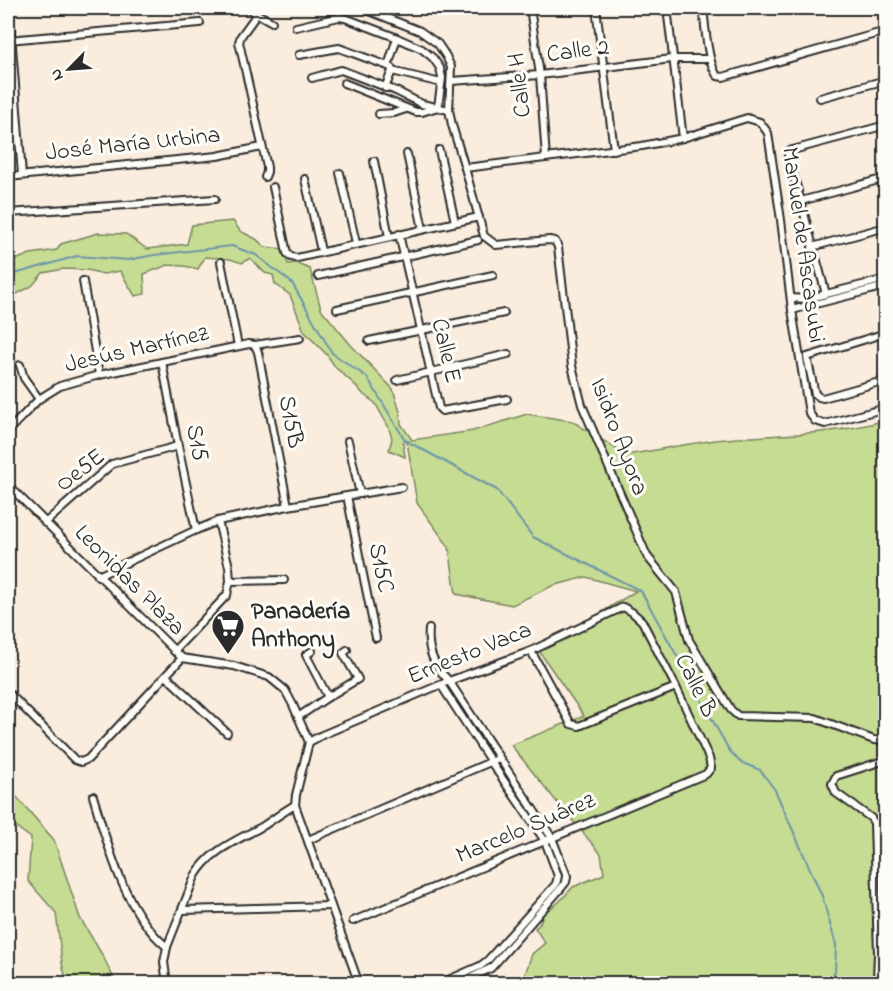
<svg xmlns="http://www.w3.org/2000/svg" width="893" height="991" font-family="'Indie Flower',sans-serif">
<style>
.green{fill:#c6dc92;stroke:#78845e;stroke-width:1.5}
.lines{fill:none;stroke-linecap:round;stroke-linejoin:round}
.stream{stroke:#6e94a9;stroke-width:2}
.street-casing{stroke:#2b2b2b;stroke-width:10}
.street{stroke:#fdfcf7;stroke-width:6}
.labels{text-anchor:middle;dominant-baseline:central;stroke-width:6;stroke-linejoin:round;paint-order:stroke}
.street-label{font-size:24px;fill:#2b2b2b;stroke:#fdfcf7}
.poi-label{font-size:24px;font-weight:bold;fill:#2b2b2b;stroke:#fdfcf7;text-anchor:start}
</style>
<rect width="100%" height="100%" fill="#faedde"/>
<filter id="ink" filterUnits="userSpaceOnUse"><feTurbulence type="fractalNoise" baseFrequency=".0167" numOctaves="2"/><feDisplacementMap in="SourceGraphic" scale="12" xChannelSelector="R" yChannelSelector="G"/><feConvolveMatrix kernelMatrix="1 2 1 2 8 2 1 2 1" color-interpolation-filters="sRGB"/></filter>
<g filter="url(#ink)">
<g class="green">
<path d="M233 221 240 231 256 239 265 247 282 249 288 264 296 263 310 269 321 309 351 345 393 389 400 412 401 424 412 440 473 431 527 414 572 421 626 455C659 450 692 442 726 439 776 434 838 435 885 420V983H522L532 954 545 943 535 928 539 925 543 914 559 902 573 887 604 874 601 854 556 801 511 745 584 716 539 651 636 591 586 577 552 586 512 605 456 594 449 547 417 503 407 442 408 441 403 442 405 457 389 450 392 438 388 426 375 403 364 395 354 384 336 368 327 355 304 331 290 295 275 284 273 275 265 273 250 258 242 263 230 259 205 257 198 269 184 266 168 265 144 274 145 294 135 296 120 271 104 274 87 270 63 269 43 273 32 286 15 295H8V263L30 254 57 250 61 244 98 233 126 234 147 249 187 244 192 225Z"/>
<path d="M8 788 15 795 54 840 80 918 103 956 116 983H67L62 963 56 913 28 881 31 838 8 821Z"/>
</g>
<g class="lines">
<path class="stream" d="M8 275 15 274 77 256 128 260 154 255 232 246 256 255 292 283 332 353 367 377 405 440 497 490 533 537 641 591 729 750 740 762 760 770 775 790 822 896 836 945 835 972 827 984"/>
<defs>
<g id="street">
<path d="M9 8 22 175"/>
<path d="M247 8 272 22"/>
<path d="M362 8 420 31 438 44 446 56 451 67 449 110 452 125 465 168 484 236 496 245 549 240 555 241 558 247 572 366 582 405 647 556 676 592 689 640 731 710 738 716 815 718 874 740 886 741"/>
<path d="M530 8 540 75 546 158"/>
<path d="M596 8 614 150"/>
<path d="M667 8 683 138"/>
<path d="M703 8C705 24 707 58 715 72 717 77 718 76 723 77L886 31"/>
<path d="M257 14 241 36 239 42 267 167V172L265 177"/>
<path d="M296 27 339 17 345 18 395 37 422 49 433 58 440 68 442 78 438 107 422 112H416L344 83"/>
<path d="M8 40 200 23"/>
<path d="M299 55 339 48 388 66 391 67 392 71 385 88"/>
<path d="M388 66 397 38"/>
<path d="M392 71 441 83"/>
<path d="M312 78 341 70 396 91 422 104 449 110"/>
<path d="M451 81 540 75 672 59H710"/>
<path d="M820 98 886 80"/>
<path d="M379 114 394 113 406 109"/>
<path d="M439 150 455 222"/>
<path d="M407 154 423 229"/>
<path d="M374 161 389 237"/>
<path d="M465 168 642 146 683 138 747 118 760 122 768 133 781 220 792 310 809 413 815 421 825 424 886 408"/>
<path d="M340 173 356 243"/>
<path d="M8 177 217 156 262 147"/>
<path d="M305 179 321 251"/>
<path d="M273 187 287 253 291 257 297 258 479 217"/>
<path d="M801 201 886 178"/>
<path d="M8 213 215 199"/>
<path d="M399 234 439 408 442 411 507 399"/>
<path d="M812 247 886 227"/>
<path d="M221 262 238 346"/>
<path d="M318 276 478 240"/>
<path d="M83 281 99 375"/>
<path d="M826 294 788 155 789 151 886 125"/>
<path d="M791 298 806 299 886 279"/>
<path d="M337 309 493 275"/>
<path d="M792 310 886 286"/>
<path d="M886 333 807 357 815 394 819 397 823 398 886 380"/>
<path d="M369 341 504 313"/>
<path d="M255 345 258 352 288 506"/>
<path d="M162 362 178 446 196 530"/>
<path d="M20 365 24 378 39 399"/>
<path d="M397 380 508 354"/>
<path d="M8 431 39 399 60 386 99 375 249 344 255 345 300 338"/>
<path d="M348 441 360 494"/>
<path d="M8 485 182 658 234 666 269 677 285 690 293 705 309 742 296 795 295 805 359 984"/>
<path d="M347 496 402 487"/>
<path d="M45 523 112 464 178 446"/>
<path d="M98 576 196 530 218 521 288 506 347 496 376 638"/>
<path d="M230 581 284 580"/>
<path d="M429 629C427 651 434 666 449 681L552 838 567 876 566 882 562 887 491 968 458 984"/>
<path d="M174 651 227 595 230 581 229 567 218 521"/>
<path d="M312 651 306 655 328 697"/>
<path d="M531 651 571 724 579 726 676 687"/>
<path d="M166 676 227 733"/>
<path d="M8 692 75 760 81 762 88 759 182 658"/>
<path d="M298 717 328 697 358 679 343 653 347 650"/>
<path d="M309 742 322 735 449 681 531 651 623 607 632 612 642 621 676 687 709 758 711 768 706 774 353 921"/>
<path d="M93 796C108 846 125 913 167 947"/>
<path d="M308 840 495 760"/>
<path d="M183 910 331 906"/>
<path d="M167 984 164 962 167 947 195 876C210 850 238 840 263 826 274 819 284 811 295 805"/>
<path d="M439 984 480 966 487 961 556 884 558 876 545 841 491 762 441 685"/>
<path d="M874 984 877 978 878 954 874 823 871 818 836 793 832 784 836 776 886 760"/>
</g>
</defs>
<use href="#street" class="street-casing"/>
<use href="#street" class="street"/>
</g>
</g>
<defs>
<symbol id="supermarket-pin" viewBox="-11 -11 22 30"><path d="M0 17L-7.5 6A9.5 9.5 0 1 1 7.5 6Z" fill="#2b2b2b" stroke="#fdfcf7"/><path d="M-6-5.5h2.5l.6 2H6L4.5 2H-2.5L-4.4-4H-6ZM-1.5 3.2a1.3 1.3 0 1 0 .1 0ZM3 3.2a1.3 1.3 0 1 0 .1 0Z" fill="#fff"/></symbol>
</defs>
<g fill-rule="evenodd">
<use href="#supermarket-pin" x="209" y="607" width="38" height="52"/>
</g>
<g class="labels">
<g class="street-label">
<text transform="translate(578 52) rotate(-7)">Calle 2</text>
<text transform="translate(521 85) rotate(-96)">Calle H</text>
<text transform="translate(133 145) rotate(-6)">José María Urbina</text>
<text transform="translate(802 245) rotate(82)">Manuel de Ascasubi</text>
<text transform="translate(137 350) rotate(-13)">Jesús Martínez</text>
<text transform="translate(445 351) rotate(77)">Calle E</text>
<text transform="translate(290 422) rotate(79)">S15B</text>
<text transform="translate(618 437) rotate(69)">Isidro Ayora</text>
<text transform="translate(196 443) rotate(79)">S15</text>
<text transform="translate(81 471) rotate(-38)">Oe5E</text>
<text transform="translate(380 568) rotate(78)">S15C</text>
<text transform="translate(129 581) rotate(45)">Leonidas Plaza</text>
<text transform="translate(470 654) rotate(-22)">Ernesto Vaca</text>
<text transform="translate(695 686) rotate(64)">Calle B</text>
<text transform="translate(526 829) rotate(-23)">Marcelo Suárez</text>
</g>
<g class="poi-label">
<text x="251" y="612">Panadería<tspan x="251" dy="28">Anthony</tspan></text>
</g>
</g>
<rect width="893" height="991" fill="none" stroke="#fdfcf7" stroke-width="30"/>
<rect x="15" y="15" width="863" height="961" fill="none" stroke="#2b2b2b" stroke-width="2" filter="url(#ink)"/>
<g transform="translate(69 69) rotate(245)" stroke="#fdfcf7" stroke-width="4.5" paint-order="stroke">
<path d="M0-4.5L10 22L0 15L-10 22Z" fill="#2b2b2b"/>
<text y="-9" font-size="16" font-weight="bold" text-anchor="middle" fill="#2b2b2b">N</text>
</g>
</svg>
